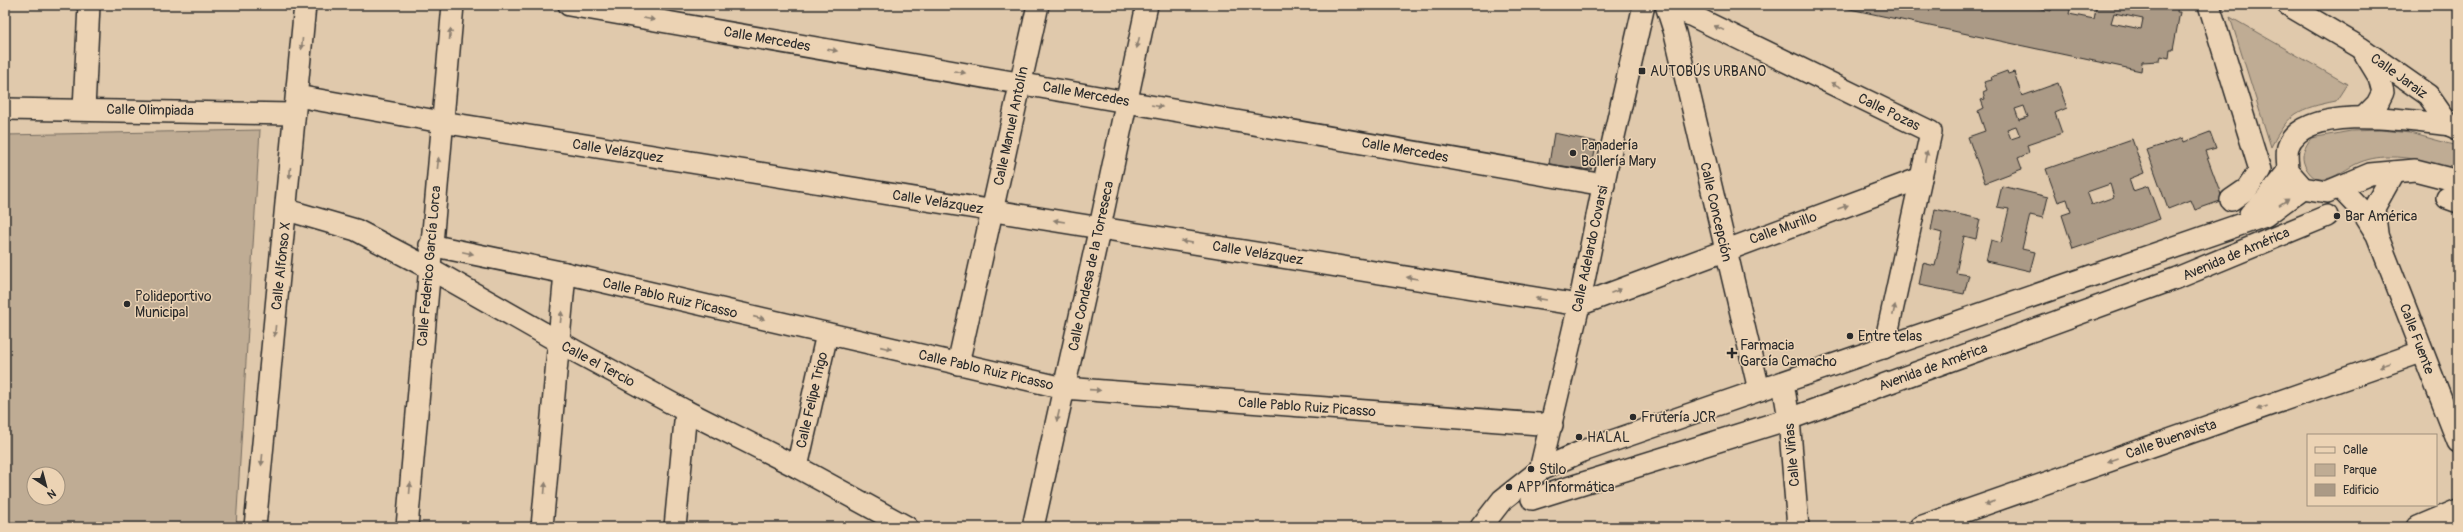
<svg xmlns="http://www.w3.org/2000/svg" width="2463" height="532" font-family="Pangolin,sans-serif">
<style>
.green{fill:#bfac94;stroke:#756c60;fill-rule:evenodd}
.building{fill:#ab9a86;stroke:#2b2b2b;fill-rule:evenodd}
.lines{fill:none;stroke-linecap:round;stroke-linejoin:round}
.minor-casing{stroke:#2b2b2b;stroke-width:24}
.minor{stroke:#ecd3b4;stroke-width:21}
.oneway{fill:#8c7f70}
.poi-dot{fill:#2b2b2b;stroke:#ecd3b4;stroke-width:1.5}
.labels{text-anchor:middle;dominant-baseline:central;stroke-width:3;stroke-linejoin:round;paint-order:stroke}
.street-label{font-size:14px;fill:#2b2b2b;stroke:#ecd3b4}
.poi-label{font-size:14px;fill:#2b2b2b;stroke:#ecd3b4;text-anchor:start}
</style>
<rect width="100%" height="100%" fill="#e0c9ac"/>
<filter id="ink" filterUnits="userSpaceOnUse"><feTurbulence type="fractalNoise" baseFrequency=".025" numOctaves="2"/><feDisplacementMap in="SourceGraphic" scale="8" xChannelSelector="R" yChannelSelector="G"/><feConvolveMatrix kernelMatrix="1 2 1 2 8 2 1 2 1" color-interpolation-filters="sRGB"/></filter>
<g filter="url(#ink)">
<g class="green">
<path d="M2230 17 2347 84 2336 101C2298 109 2289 112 2271 147Z"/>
<path d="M260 130 236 527H5V135ZM34 474H58V498H34Z"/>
<path d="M2381 130 2410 133 2458 146V170C2436 165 2412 156 2389 157 2377 157 2367 159 2356 164 2340 172 2318 193 2305 166 2300 155 2305 147 2311 138L2351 131Z"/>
</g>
<g class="building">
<path d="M1831 5H2027L2051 11 2052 5H2071L2069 14 2094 19 2096 9 2078 5H2178L2177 12H2180L2173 50H2170L2169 58 2161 56 2160 61 2142 62 2141 71ZM2114 13 2143 19 2141 29 2111 23Z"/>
<path d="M2007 71 2008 74 2014 72 2022 96 2058 83 2067 108 2055 113 2062 133 2027 145 2029 153 2018 158 2022 169 1985 183 1968 137 1985 131 1978 111 1984 108 1981 100 1985 99 1983 92 1987 90 1984 82 1992 80 1991 77ZM2024 106 2028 117 2019 120 2015 109ZM2016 126 2020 136 2011 139 2007 129Z"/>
<path d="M2210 132 2216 148 2205 151 2223 200 2195 210 2191 200 2168 209 2147 150 2183 138 2184 142Z"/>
<path d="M1554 133 1597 142 1591 170 1549 164Z"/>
<path d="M2132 139 2144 173 2129 179 2133 191 2148 186 2160 219 2073 249 2062 215 2071 212 2067 199 2058 202 2046 169ZM2110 184 2114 197 2092 205 2087 192Z"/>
<path d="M2002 186 2048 197 2043 218 2030 215 2022 249 2035 252 2030 271 1986 261 1991 240 2001 243 2009 209 1997 207Z"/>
<path d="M1935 209 1980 219 1976 239 1964 236 1956 273 1969 275 1964 294 1919 285 1923 263 1935 266 1942 233 1931 230Z"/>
</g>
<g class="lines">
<defs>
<g id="minor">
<path d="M569 5 1604 185"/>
<path d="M1666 5 1675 33 1759 390"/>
<path d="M1670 5 1931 132 1884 348"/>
<path d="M2209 5 2260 170 2247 189 2231 200"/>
<path d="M2288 5 2361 48 2428 95 2449 125"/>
<path d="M297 96 442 122 1579 305 1921 178"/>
<path d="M5 109 294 114"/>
<path d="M84 109 89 5"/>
<path d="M2365 116 2377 104 2383 92 2379 77 2365 54"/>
<path d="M2458 129 2449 125C2415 121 2303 102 2288 147 2286 153 2288 164 2288 171L2303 188 2327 192 2370 174 2415 170 2458 181"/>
<path d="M2340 188 2362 211 2377 235 2458 442"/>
<path d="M2447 198 2458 202"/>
<path d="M287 210 356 230 429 268 575 351 686 411 797 467 907 527"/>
<path d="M2250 214 2264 201 2288 171"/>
<path d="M2377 233 2374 208 2394 172"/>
<path d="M430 245 565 273 1064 388 1552 425"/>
<path d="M958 364 1038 5"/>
<path d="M1783 383 1789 419 1798 527"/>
<path d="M797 467 827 334"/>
<path d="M1540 470 1579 305 1607 167 1644 5"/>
<path d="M1532 499 1789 419 2177 278 2327 216"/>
<path d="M255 527 305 5"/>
<path d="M407 527 453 5"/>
<path d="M542 527 565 273"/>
<path d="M675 527 686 411"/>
<path d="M1033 527 1100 227 1147 5"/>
<path d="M1481 527 1502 500 1540 470 1583 451 2265 216 2303 188"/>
<path d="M1920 527 2421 352"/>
<path d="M2418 527 2458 510"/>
</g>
</defs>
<use href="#minor" class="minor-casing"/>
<use href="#minor" class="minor"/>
</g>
<defs><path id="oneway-solid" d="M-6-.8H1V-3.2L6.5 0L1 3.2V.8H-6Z"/></defs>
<g class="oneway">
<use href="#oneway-solid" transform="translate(649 19) rotate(10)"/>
<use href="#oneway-solid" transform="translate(1719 28) rotate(-154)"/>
<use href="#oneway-solid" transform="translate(450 34) rotate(-85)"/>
<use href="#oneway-solid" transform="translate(1138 43) rotate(103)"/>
<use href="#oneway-solid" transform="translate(302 44) rotate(95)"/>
<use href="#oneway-solid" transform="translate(832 50) rotate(10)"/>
<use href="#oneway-solid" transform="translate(960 72) rotate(10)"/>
<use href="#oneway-solid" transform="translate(1836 85) rotate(-154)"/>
<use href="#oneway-solid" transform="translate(1157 106) rotate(10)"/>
<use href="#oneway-solid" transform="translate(1926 156) rotate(-78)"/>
<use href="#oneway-solid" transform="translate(438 163) rotate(-84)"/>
<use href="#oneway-solid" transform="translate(290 173) rotate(94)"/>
<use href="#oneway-solid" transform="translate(2284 202) rotate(-33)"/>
<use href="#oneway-solid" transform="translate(1843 207) rotate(-20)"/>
<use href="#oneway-solid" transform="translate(1059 221) rotate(-171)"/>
<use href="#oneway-solid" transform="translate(1187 242) rotate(-171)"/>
<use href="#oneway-solid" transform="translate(468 253) rotate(12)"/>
<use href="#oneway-solid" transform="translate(1412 278) rotate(-171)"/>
<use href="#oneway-solid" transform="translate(1616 291) rotate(-21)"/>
<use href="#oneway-solid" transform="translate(1541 299) rotate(-171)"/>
<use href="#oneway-solid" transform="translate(1894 310) rotate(-78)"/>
<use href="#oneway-solid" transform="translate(561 317) rotate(-84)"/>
<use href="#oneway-solid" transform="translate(759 318) rotate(13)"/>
<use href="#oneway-solid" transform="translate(275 331) rotate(96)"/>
<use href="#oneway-solid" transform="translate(886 348) rotate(13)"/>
<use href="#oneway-solid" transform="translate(2385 365) rotate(161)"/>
<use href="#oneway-solid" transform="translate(1095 390) rotate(4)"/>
<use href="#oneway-solid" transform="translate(2262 408) rotate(161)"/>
<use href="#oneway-solid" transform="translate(1058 416) rotate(103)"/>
<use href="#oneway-solid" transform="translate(262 460) rotate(96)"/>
<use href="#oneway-solid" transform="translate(2113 460) rotate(161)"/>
<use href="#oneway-solid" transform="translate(410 488) rotate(-85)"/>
<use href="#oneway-solid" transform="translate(545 488) rotate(-85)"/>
<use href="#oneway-solid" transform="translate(1990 503) rotate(161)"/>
</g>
</g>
<g class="poi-dot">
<rect x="1638" y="67" width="8" height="8" rx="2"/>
<circle cx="1573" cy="153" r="4"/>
<circle cx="2337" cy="216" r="4"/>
<circle cx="127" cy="304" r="4"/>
<circle cx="1850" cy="336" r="4"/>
<path d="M1730 347h4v4h4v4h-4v4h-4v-4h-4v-4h4z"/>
<circle cx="1633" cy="417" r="4"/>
<circle cx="1579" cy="437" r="4"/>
<circle cx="1531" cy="469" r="4"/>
<circle cx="1509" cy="487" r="4"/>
</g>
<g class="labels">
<g class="street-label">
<text transform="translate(767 39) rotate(10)">Calle Mercedes</text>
<text transform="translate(2399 76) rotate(36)">Calle Jaraiz</text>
<text transform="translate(1086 94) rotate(10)">Calle Mercedes</text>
<text transform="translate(150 110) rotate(1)">Calle Olimpiada</text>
<text transform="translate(1889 112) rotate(26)">Calle Pozas</text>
<text transform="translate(1011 126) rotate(-78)">Calle Manuel Antolín</text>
<text transform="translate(1405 150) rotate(10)">Calle Mercedes</text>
<text transform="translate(618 151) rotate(9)">Calle Velázquez</text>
<text transform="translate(938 202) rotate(9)">Calle Velázquez</text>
<text transform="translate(1716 212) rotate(77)">Calle Concepción</text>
<text transform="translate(1783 228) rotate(-20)">Calle Murillo</text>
<text transform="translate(1590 249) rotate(-78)">Calle Adelardo Covarsi</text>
<text transform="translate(1258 253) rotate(9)">Calle Velázquez</text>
<text transform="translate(2236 254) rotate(-23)">Avenida de América</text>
<text transform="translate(281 266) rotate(-84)">Calle Alfonso X</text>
<text transform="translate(429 266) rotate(-85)">Calle Federico García Lorca</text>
<text transform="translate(1091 266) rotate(-78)">Calle Condesa de la Torreseca</text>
<text transform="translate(670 298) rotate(13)">Calle Pablo Ruiz Picasso</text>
<text transform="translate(2417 339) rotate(69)">Calle Fuente</text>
<text transform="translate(598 364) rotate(28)">Calle el Tercio</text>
<text transform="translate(1933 367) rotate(-20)">Avenida de América</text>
<text transform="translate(986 370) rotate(13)">Calle Pablo Ruiz Picasso</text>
<text transform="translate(812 400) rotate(-77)">Calle Felipe Trigo</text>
<text transform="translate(1307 407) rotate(4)">Calle Pablo Ruiz Picasso</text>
<text transform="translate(2171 439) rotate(-19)">Calle Buenavista</text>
<text transform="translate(1792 455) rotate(-95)">Calle Viñas</text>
</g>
<g class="poi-label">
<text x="1650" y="71">AUTOBÚS URBANO</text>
<text x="1581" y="145">Panadería<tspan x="1581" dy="16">Bollería Mary</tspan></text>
<text x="2345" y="216">Bar América</text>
<text x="135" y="296">Polideportivo<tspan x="135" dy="16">Municipal</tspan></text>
<text x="1858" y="336">Entre telas</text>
<text x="1740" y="345">Farmacia<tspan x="1740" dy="16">García Camacho</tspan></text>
<text x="1641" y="417">Frutería JCR</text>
<text x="1587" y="437">HALAL</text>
<text x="1539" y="469">Stilo</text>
<text x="1517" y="487">APP Informática</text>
</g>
</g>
<rect width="2463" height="532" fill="none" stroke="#ecd3b4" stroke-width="20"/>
<rect x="10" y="10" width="2443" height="512" fill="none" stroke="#2b2b2b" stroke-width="1.5" filter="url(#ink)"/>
<rect x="2307" y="434" width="130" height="72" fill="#ecd3b4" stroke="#9f907d"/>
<rect x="2315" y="447" width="20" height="6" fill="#ecd3b4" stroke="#9f907d"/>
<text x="2343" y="454" font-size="12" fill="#2b2b2b">Calle</text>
<rect x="2315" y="464" width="20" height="12" fill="#bfac94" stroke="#9f907d"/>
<text x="2343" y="474" font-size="12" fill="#2b2b2b">Parque</text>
<rect x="2315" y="484" width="20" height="12" fill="#ab9a86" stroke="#9f907d"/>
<text x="2343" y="494" font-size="12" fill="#2b2b2b">Edificio</text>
<g transform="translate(46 486) rotate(144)"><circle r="19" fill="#ecd3b4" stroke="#9f907d"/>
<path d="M0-3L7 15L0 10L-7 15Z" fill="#2b2b2b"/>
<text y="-6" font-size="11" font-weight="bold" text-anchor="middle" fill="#2b2b2b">N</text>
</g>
</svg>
